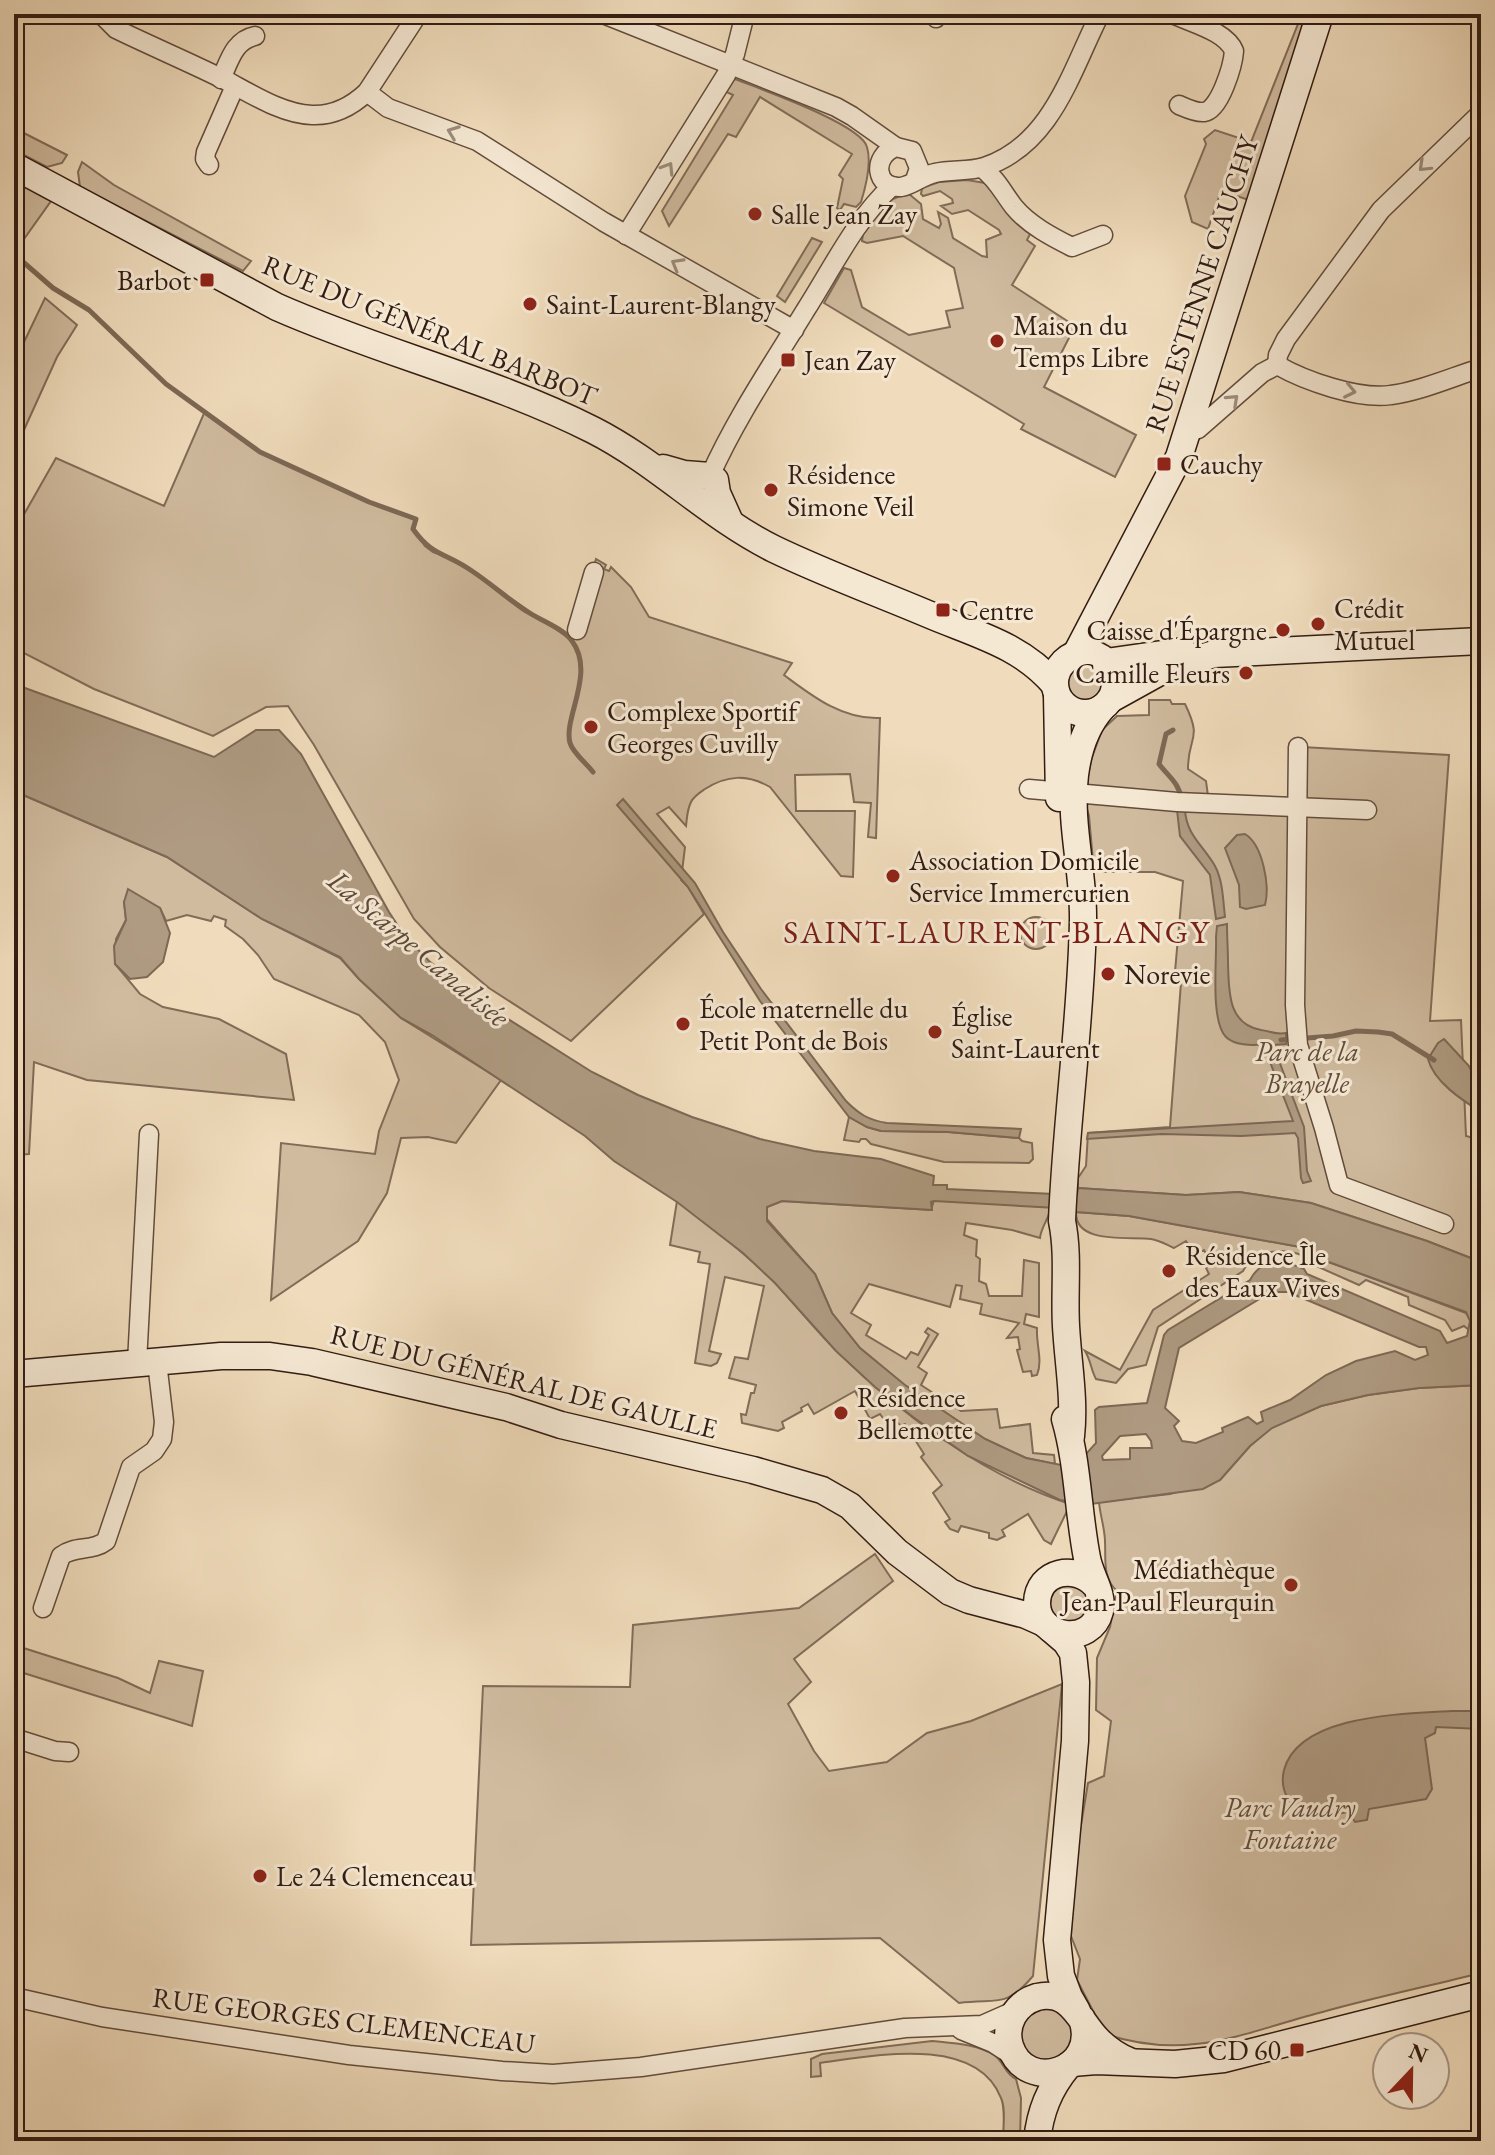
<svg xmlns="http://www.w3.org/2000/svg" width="1495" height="2155" font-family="'EB Garamond',serif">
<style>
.green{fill:#d0bb9f;stroke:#816c58;stroke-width:2}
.water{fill:#af9b82;stroke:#7d6855;stroke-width:2;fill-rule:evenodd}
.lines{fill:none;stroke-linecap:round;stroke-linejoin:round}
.stream{stroke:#7d6855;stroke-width:5}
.street-casing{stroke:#624c3c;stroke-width:21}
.secondary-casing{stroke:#321c12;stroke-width:29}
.street{stroke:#f5e8d3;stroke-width:18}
.secondary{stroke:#f5e8d3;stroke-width:26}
.oneway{stroke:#9d8c7c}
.poi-dot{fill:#8f2418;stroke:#f5e8d3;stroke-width:3}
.labels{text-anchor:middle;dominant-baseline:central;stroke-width:6;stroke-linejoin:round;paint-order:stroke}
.poi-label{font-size:28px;fill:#321c12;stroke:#f5e8d3;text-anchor:start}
.street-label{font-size:28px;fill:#321c12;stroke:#f5e8d3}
.park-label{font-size:28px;font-style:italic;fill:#614c3c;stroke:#f5e8d3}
.water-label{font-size:30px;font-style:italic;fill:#5e4839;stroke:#f5e8d3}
.quarter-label{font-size:32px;letter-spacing:2px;fill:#7a1f14;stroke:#f5e8d3}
</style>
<rect width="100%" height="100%" fill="#f0dcbc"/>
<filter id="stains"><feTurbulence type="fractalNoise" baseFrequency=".0025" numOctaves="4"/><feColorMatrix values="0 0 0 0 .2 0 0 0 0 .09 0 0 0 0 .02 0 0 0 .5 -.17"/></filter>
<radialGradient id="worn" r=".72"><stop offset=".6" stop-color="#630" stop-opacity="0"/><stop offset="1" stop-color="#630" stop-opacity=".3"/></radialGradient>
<g class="green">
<path d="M1302 14H1308L1249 200 1221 191 1208 229 1192 222 1185 196 1206 144 1204 139 1215 130 1251 142Z"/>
<path d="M735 79C760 89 861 124 867 147 872 164 866 186 861 202L856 207 844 204 840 210 837 208 843 179 839 175 852 154 760 97 736 137 728 134 669 226 662 211 733 95 720 89 727 81Z"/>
<path d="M14 128 67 155 62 163 47 167 14 150Z"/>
<path d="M82 162 114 185 251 261 243 271 80 187 78 172Z"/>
<path d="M967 180 985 183 993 189 1033 228 1027 240 1035 246 1012 285 1075 326 1044 387 1136 435 1115 477 1021 429 1024 424 824 303 844 268 851 270 862 307 909 335 950 327 946 311 963 308 954 268 903 236 867 243 862 241C863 217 888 197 909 194L921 204 923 219 939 228 941 224 938 212 948 218 953 238 982 256 987 257 986 240 1001 234 999 230 968 210 952 214 941 206 953 203 952 199 940 191 923 196 921 194 922 188 939 182Z"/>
<path d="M14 181 51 201 14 253Z"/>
<path d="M812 238 822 242 785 302 777 296Z"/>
<path d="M45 298 77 325 57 357 14 452V363Z"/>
<path d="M205 411 260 452 369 502 416 519 413 529 425 546 433 552 453 559 573 641 596 559 606 565 604 569 609 571 611 567 631 587 649 617 792 663 784 675C811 695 842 720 880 718L876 838 868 837 871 803 854 802 850 774 795 775 796 811H855L853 877 841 876 770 787C747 774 727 775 705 789 699 793 694 796 691 802 687 810 687 818 686 826L669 807 657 814 685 847 681 880 688 887 704 914 571 1041 489 988 440 947 414 919 314 745 288 706 266 707 213 736 94 689 14 648V532L56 458 164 506Z"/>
<circle cx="1085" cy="683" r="17"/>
<path d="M1149 700H1170L1172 704H1185C1203 741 1188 735 1188 769L1206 781 1208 796 1292 798 1302 747 1449 755 1430 1021 1461 1020 1466 1136 1481 1140V1262L1427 1241 1311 1203 1239 1192 1186 1195 1078 1188V1178L1086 1166 1088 1133 1170 1127 1181 983H1174L1183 881 1155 872H1094L1089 816 1084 799 1091 760 1102 730 1117 716 1149 715Z"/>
<path d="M14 791 167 857 262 919 340 958 359 979 401 1018 501 1080 456 1143 428 1137 401 1138 387 1193 358 1241 271 1300 281 1143 375 1154 379 1131 399 1080 385 1042 359 1015 274 979 258 955 243 939 225 926 226 920 214 916 211 921 187 915 166 921 160 908 124 902 126 920 116 939 115 964 140 994 163 1007 219 1019 286 1054 294 1100 87 1080 34 1062 29 1154 14 1155Z"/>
<circle cx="1036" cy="933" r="16"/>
<path d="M849 1117 867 1127 881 1131 948 1132 1019 1138 1022 1141 1032 1143 1033 1159 1029 1163 944 1162 871 1144 866 1139H861L859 1142 844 1140Z"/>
<path d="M934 1200 1051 1207C1049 1219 1041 1227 1040 1238L1012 1230 966 1223 964 1235 977 1240 976 1256 980 1259 979 1281 986 1284 989 1296H1022L1024 1260 1039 1263V1317L1026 1314 1024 1324 1037 1328C1036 1345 1043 1360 1037 1375L1032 1376 1031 1371 1023 1372 1017 1350 1020 1349 1018 1337 1007 1338 1019 1323 980 1314 982 1304 960 1299 962 1286 956 1285 950 1307 869 1284 851 1313 871 1325 866 1335 906 1359 911 1352 918 1355 929 1335 925 1332 928 1328 938 1334 918 1367 927 1373 921 1385 961 1411 997 1409 1000 1428 1030 1424 1033 1453 1054 1455 1055 1464 1026 1458 985 1439 904 1385 860 1348 832 1313 815 1274 765 1217 767 1207 782 1201 931 1210Z"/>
<path d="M677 1201C711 1228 746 1253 776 1284 797 1306 816 1331 838 1352 900 1414 983 1475 1067 1503L1068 1509 1051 1544 1044 1540 1028 1514 1002 1530 1005 1536 997 1540 989 1538V1533L961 1526 958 1532 950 1529 945 1522 950 1519 933 1493 942 1485 921 1457 924 1454 905 1424 901 1426 898 1423 890 1428 880 1414 870 1419 855 1391 814 1414 808 1404 801 1408 802 1411 782 1422 784 1428 778 1431 742 1423 741 1414 746 1415 751 1393H754L756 1385 729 1378 735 1357 748 1359 764 1286 725 1277 709 1351 721 1354 717 1363 711 1366 695 1363 710 1264 698 1262 700 1252 670 1245Z"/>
<path d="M1076 1212 1129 1216 1311 1249 1326 1261 1466 1313 1471 1321 1469 1330 1464 1326 1452 1331 1445 1320 1409 1305 1408 1297 1366 1280 1359 1285 1314 1265C1298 1244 1255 1247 1243 1271L1158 1327 1146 1365 1128 1369 1116 1383 1096 1379C1091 1370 1091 1361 1085 1351L1120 1370 1153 1310 1209 1274 1206 1268 1211 1263 1204 1250 1195 1255 1186 1241 1174 1248C1167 1245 1159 1240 1151 1239 1129 1236 1075 1245 1076 1212Z"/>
<path d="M1481 1385V1973C1429 1986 1377 1997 1326 2011 1244 2032 1190 2062 1105 2034L1077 1980 1080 1959 1071 1936 1073 1873 1088 1783 1104 1776 1111 1721 1096 1710 1097 1658 1110 1627 1117 1591C1102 1578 1106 1557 1105 1542 1105 1529 1100 1515 1099 1502L1170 1494 1220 1480 1250 1446 1272 1427 1321 1406 1368 1395 1419 1388Z"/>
<path d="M875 1554 893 1581 794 1659 811 1682 788 1704 814 1751 829 1771 887 1762 927 1733 971 1721 1062 1684 1033 1976C1005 2009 998 1998 959 2003L880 1938 471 1945 483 1686 630 1687 633 1625 799 1608Z"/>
<circle cx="1069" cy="1604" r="20"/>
<path d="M14 1645 118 1678 150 1693 159 1661 203 1671 192 1726 14 1670Z"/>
<circle cx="1046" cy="2034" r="27"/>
<path d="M932 2041C951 2043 978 2044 994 2055 1004 2062 1005 2074 1016 2079L1021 2098 1020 2141H1003C1003 2128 1006 2109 1001 2098 976 2034 872 2056 820 2063L821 2076 811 2077V2059L822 2054Z"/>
</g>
<g class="water">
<path d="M14 684 214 757 256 730H279L301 754 389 912 404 935 429 961 481 1002 592 1072 638 1095 692 1117 760 1139 814 1151 881 1159 934 1176 933 1185H947V1189L1077 1195 1078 1188 1186 1195 1239 1192 1311 1203 1427 1241 1481 1262V1385L1419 1388 1368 1395 1321 1406 1272 1428 1250 1446 1220 1480 1203 1489 1091 1504 1060 1500 968 1456 913 1417 875 1387 836 1351 775 1283 743 1253 677 1202 614 1161 585 1136 432 1035 401 1018 359 979 340 957 262 919 167 857 14 791ZM782 1201 932 1210 931 1202 934 1201 1075 1209 1076 1212 1129 1216 1311 1249 1326 1261 1466 1312 1470 1321 1467 1336 1447 1343 1440 1331 1307 1274 1304 1269C1283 1260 1262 1257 1250 1280L1168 1330 1164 1335 1147 1403 1099 1407 1095 1410 1096 1443 1087 1453 1061 1465 1026 1458 985 1439 905 1385 860 1348 832 1313 815 1274 767 1221V1207ZM1271 1292H1288L1419 1347H1426L1428 1355 1415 1360 1395 1351 1356 1361 1326 1375 1290 1400 1261 1412 1263 1421 1257 1424 1248 1417 1222 1428 1223 1432 1196 1443 1182 1441 1174 1426 1179 1421 1165 1408 1179 1348ZM1146 1434 1151 1441 1152 1448H1130V1459L1103 1460 1102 1456 1120 1436Z"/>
<path d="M623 799 695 883 723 932 761 989 846 1101C859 1114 868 1120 887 1123L1021 1129 1019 1138 948 1132 881 1131 867 1127 849 1117 760 1001 688 887 617 805Z"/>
<path d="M1185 809C1186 835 1203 845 1215 866 1223 881 1223 900 1225 917L1216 919 1210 875 1180 836 1177 810Z"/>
<path d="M1245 834C1263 845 1270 886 1265 905L1246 909 1240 907 1239 885 1225 848 1237 835Z"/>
<path d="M128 889 160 908 170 933 163 962 147 977 130 979 115 964 114 946 126 920 124 902Z"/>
<path d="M1227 924C1227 937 1228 950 1228 963 1229 990 1227 1024 1261 1030 1270 1031 1276 1035 1286 1033V1044L1273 1045 1304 1127 1307 1171 1311 1181 1303 1183 1301 1178 1298 1138 1295 1133 1241 1136 1162 1134 1087 1139 1088 1133 1293 1121 1263 1044C1252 1046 1234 1045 1226 1037 1210 1021 1217 960 1216 937L1217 926Z"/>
<path d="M1444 1039 1469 1066 1476 1080 1481 1081V1112C1462 1100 1434 1082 1428 1059L1438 1043Z"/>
<path d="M1451 1711H1481V1729L1436 1727 1435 1733 1425 1738 1432 1789 1426 1799 1369 1809 1367 1820 1355 1822 1349 1812 1305 1818C1290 1806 1279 1790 1284 1770 1299 1714 1405 1714 1451 1711Z"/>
</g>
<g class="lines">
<g class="stream">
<path d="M14 254 53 288 89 310 166 384 260 452 369 502 416 519 413 529C433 557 445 552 472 571 490 583 507 598 526 611 540 620 563 628 572 641 596 673 563 718 570 743 573 753 587 764 593 772"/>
<path d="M1173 730 1166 734 1159 764C1168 776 1179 783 1181 798"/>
<path d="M1281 1040 1333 1036 1356 1031 1378 1032 1392 1034 1434 1060"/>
</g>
<defs>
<g id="street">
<path d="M101 14 116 29C153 47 191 63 227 81 253 95 283 114 312 115 334 116 352 106 367 92L418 14"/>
<path d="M603 14 836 107 852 116 896 147"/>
<path d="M935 14 936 18"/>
<path d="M1173 14C1191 23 1226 31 1234 51 1233 65 1220 110 1204 112 1196 113 1186 108 1179 105"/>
<path d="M221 79C229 62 234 40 255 36"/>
<path d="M367 92 388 108 477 141 604 222 794 330"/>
<path d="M209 165 205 159 206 152 235 86"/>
<path d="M982 168C997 179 1003 193 1014 207 1029 225 1052 237 1072 247L1103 235"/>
<path d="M915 180 919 168 912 151 896 147C871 156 875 189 901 187 913 185 923 175 935 173 951 169 968 172 984 167 1052 145 1071 71 1100 14"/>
<path d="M626 235 726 75 735 54 745 14"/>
<path d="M1277 365 1278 355 1286 339 1381 210 1481 113"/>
<path d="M1277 365C1305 381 1359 400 1391 395 1421 391 1452 377 1481 368"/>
<path d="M1187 432 1198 429 1262 373 1277 365"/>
<path d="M710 476C736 418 772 365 805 311 832 269 855 220 892 186"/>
<path d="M577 630 594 572"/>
<path d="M1298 747 1295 1005 1298 1045 1324 1128 1339 1185 1444 1224"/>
<path d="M1029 789 1177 802 1367 810"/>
<path d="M137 1363 149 1134"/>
<path d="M43 1608 61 1556C75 1545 92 1552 106 1541L131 1467 154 1451 162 1439 164 1422 157 1362"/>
<path d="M14 1738 55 1751 69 1752"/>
<path d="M14 1997 102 2017 349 2055 502 2071 553 2074 641 2067 905 2028 982 2025 1016 2010"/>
<path d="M961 2030 993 2043 1016 2058"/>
</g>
<g id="secondary">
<path d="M14 166 277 307C381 353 492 379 593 430 658 463 708 516 774 549 826 574 881 594 935 617 979 635 1023 647 1054 684"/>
<path d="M663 468 684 474 710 476 715 480 717 493 730 522"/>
<circle cx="1085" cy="683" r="30"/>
<path d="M1076 654 1179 457 1320 14"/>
<path d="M1106 662 1183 651"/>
<path d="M1057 695 1059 798"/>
<path d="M1111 699 1167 668 1214 654 1481 641"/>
<path d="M14 1374 221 1356H270L312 1362 506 1407 561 1425 753 1470 822 1490 850 1506 897 1552 950 1592 969 1600 1026 1615 1044 1623"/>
<path d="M1065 1419C1078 1464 1078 1512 1087 1558 1090 1576 1104 1593 1100 1611 1091 1647 1037 1639 1037 1603 1038 1570 1076 1564 1095 1585"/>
<path d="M1071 1436C1075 1399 1068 1363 1066 1326 1064 1291 1069 1255 1062 1221 1066 1121 1081 1021 1083 921 1084 872 1069 824 1075 775 1078 751 1086 726 1102 708"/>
<path d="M1052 1630 1066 1642 1073 1653 1076 1682 1075 1741 1057 1940 1061 1976 1069 1997 1077 2011"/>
<path d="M1082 2019C1100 2071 1026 2095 1010 2046 1007 2036 1008 2025 1013 2016 1018 2007 1027 2000 1037 1997 1071 1989 1079 2021 1098 2040 1107 2049 1117 2056 1129 2061"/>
<path d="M1072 2063 1096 2061 1175 2064 1224 2059 1481 1994"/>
<path d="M1037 2141C1040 2112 1049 2089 1068 2066"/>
</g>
</defs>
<use href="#street" class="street-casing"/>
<use href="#secondary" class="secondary-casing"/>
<use href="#street" class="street"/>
<use href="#secondary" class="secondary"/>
</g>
<defs><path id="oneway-chevron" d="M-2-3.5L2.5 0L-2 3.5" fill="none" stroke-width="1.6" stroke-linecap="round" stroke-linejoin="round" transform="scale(2)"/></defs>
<g class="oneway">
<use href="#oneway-chevron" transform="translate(453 132) rotate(-159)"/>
<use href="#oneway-chevron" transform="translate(1424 166) rotate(136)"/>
<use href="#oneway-chevron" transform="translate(668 168) rotate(-58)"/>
<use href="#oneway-chevron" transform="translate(677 264) rotate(-150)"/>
<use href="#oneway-chevron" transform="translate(1350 391) rotate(12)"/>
<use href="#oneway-chevron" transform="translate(1233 400) rotate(-43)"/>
</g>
<g class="poi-dot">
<circle cx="755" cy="214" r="8"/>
<rect x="199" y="272" width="16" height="16" rx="4"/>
<circle cx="530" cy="304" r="8"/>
<circle cx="997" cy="341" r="8"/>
<rect x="780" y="352" width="16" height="16" rx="4"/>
<rect x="1156" y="456" width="16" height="16" rx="4"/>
<circle cx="771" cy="490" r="8"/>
<rect x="935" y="602" width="16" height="16" rx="4"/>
<circle cx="1318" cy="624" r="8"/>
<circle cx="1283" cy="630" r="8"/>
<circle cx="1246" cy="673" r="8"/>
<circle cx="591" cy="727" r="8"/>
<circle cx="893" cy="876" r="8"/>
<circle cx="1108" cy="974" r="8"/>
<circle cx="683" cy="1024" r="8"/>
<circle cx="935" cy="1032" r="8"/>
<circle cx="1169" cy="1271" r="8"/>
<circle cx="841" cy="1413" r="8"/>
<circle cx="1291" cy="1585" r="8"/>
<circle cx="260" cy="1876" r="8"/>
<rect x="1289" y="2042" width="16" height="16" rx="4"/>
</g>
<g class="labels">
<g class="poi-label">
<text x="771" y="214">Salle Jean Zay</text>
<text x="191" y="280" text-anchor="end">Barbot</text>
<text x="546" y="304">Saint-Laurent-Blangy</text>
<text x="1013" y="325">Maison du<tspan x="1013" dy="32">Temps Libre</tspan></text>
<text x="804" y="360">Jean Zay</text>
<text x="1180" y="464">Cauchy</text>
<text x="787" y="474">Résidence<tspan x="787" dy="32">Simone Veil</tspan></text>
<text x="1334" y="608">Crédit<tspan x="1334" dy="32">Mutuel</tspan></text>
<text x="959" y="610">Centre</text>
<text x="1267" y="630" text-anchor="end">Caisse d'Épargne</text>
<text x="1230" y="673" text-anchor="end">Camille Fleurs</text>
<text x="607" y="711">Complexe Sportif<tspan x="607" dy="32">Georges Cuvilly</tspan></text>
<text x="909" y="860">Association Domicile<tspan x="909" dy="32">Service Immercurien</tspan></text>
<text x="1124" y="974">Norevie</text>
<text x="699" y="1008">École maternelle du<tspan x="699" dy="32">Petit Pont de Bois</tspan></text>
<text x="951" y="1016">Église<tspan x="951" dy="32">Saint-Laurent</tspan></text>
<text x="1185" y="1255">Résidence Île<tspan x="1185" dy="32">des Eaux Vives</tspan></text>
<text x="857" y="1397">Résidence<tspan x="857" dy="32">Bellemotte</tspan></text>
<text x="1275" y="1569" text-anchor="end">Médiathèque<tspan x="1275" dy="32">Jean-Paul Fleurquin</tspan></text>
<text x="276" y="1876">Le 24 Clemenceau</text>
<text x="1281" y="2050" text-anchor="end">CD 60</text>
</g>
<g class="street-label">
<text transform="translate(1201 284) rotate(-72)">RUE ESTENNE CAUCHY</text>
<text transform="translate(430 330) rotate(22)">RUE DU GÉNÉRAL BARBOT</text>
<text transform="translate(524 1381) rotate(14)">RUE DU GÉNÉRAL DE GAULLE</text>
<text transform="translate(344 2020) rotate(7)">RUE GEORGES CLEMENCEAU</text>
</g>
<g class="park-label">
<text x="1307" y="1051">Parc de la<tspan x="1307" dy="32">Brayelle</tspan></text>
<text x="1290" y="1807">Parc Vaudry<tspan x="1290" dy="32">Fontaine</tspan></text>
</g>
<g class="water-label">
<text transform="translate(419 948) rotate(40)">La Scarpe Canalisée</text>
</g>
<g class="quarter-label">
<text x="997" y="932">SAINT-LAURENT-BLANGY</text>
</g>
</g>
<rect width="1495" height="2155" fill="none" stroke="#f0dcbc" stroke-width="48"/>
<rect x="16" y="16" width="1463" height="2123" fill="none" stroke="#321c12" stroke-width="4"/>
<rect x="24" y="24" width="1447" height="2107" fill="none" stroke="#321c12" stroke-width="2"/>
<g transform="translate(1411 2071) rotate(22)"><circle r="38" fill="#f5e8d3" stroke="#a79686" stroke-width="2"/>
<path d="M0-6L14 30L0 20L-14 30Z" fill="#8f2418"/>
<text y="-12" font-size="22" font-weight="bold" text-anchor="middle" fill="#321c12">N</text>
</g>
<rect width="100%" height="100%" filter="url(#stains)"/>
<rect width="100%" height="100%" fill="url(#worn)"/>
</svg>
